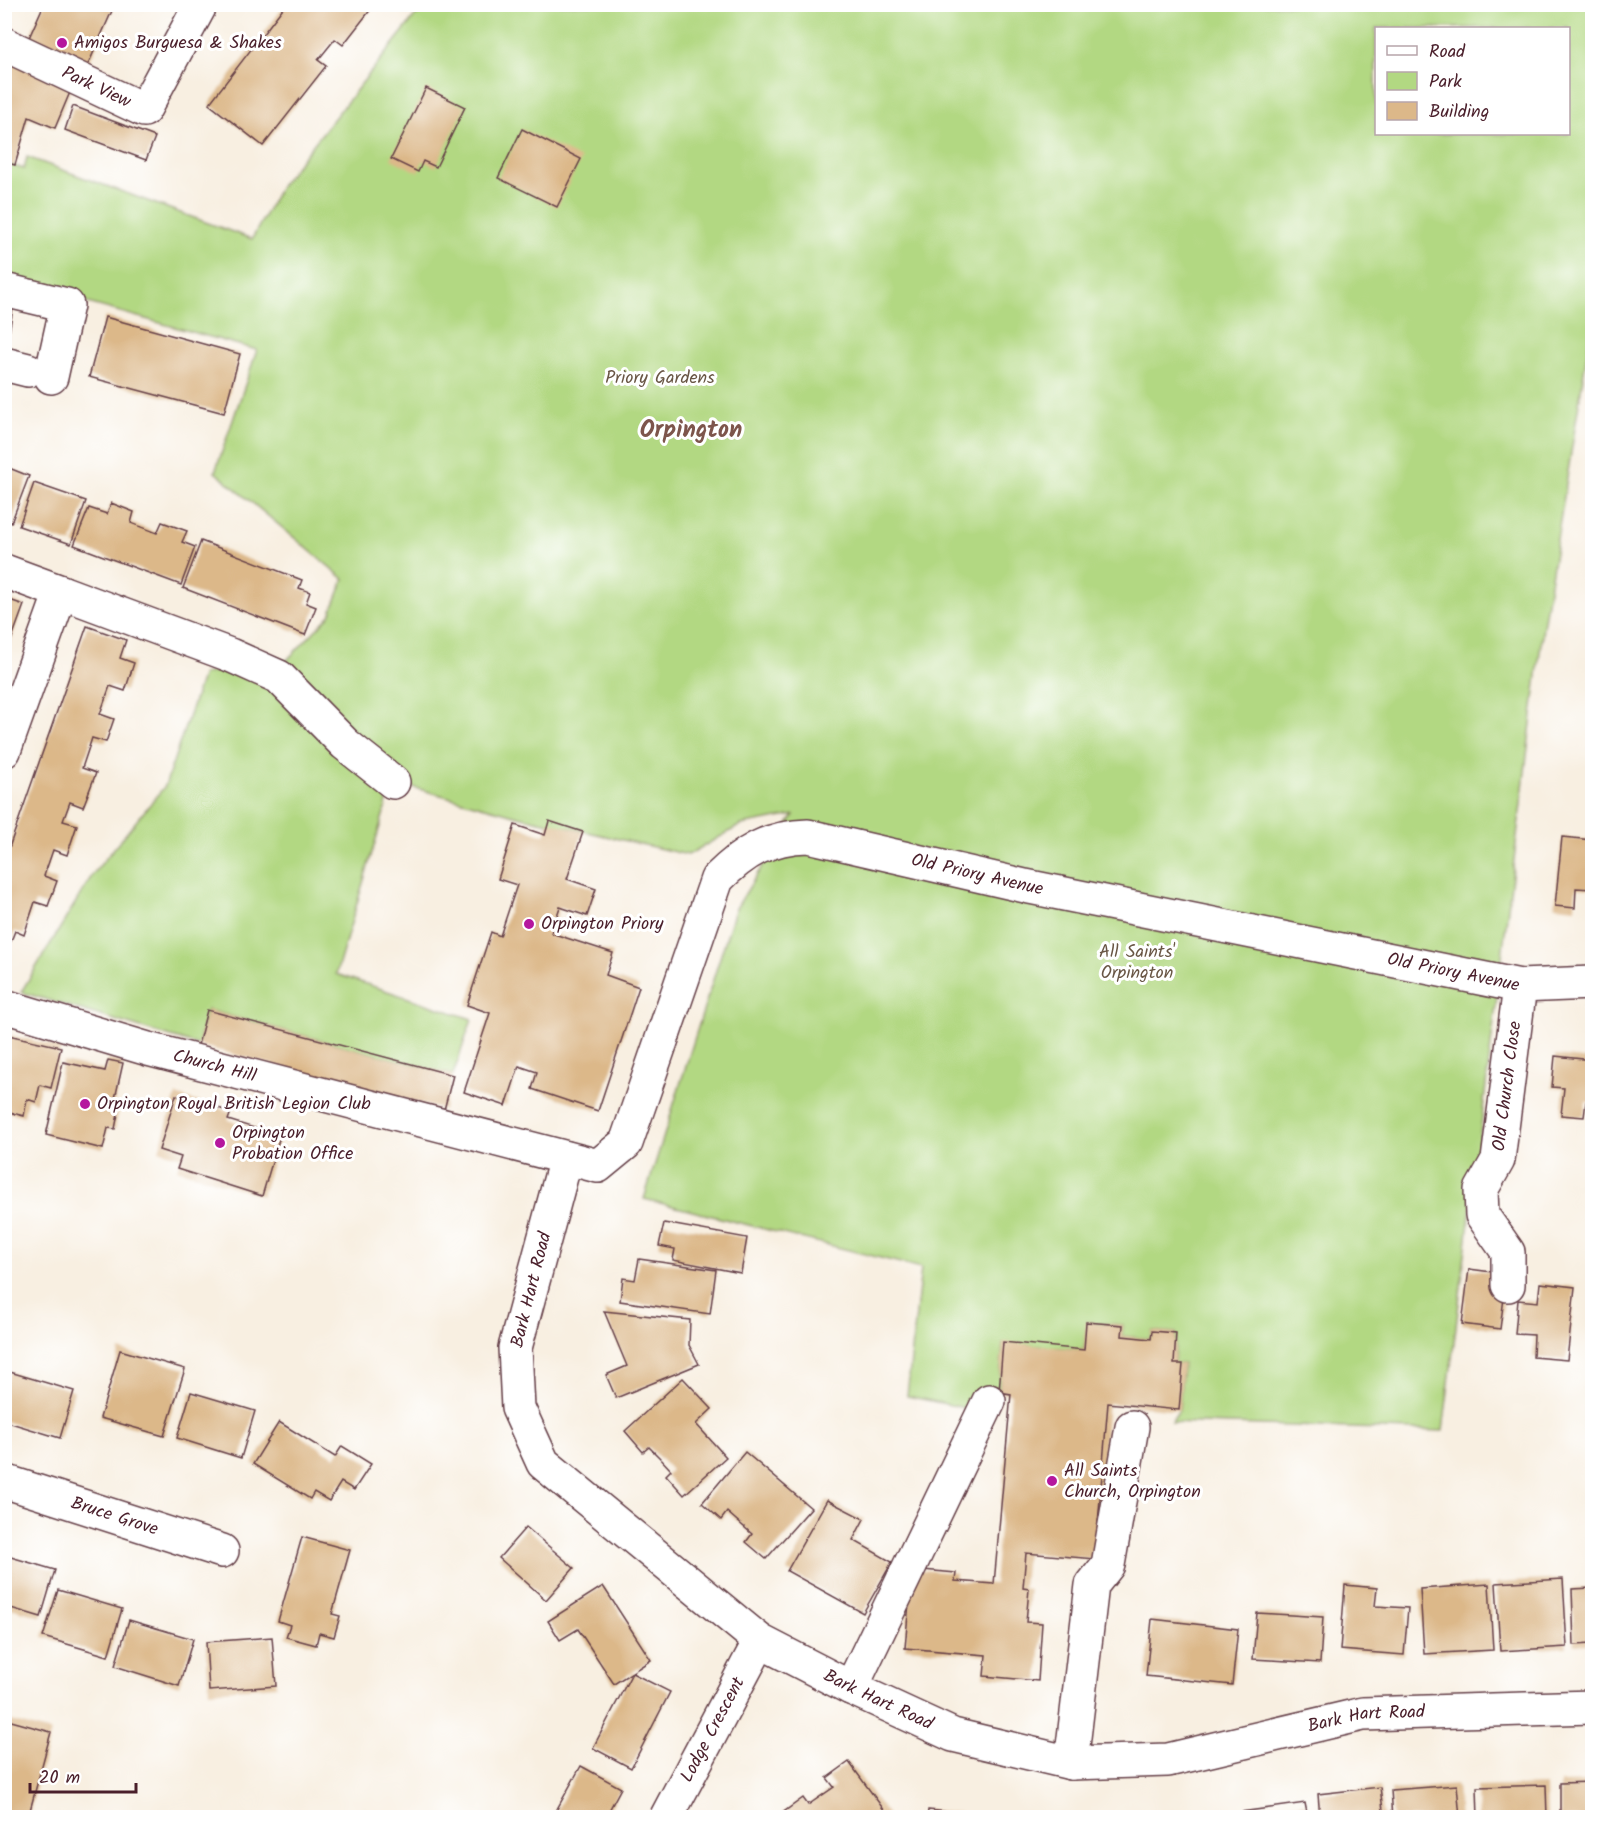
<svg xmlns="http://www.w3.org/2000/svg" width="1597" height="1822" font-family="Kalam,sans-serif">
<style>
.green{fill:#b2d882;stroke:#7e7c56;stroke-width:1.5;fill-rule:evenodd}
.building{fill:#dcb889}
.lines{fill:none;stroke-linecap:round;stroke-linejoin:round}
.minor-casing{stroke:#643e46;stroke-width:36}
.minor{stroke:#fff;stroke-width:33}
.poi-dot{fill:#b5179e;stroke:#fff;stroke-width:2}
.labels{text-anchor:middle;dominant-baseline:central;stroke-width:6;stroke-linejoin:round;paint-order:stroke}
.poi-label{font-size:18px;fill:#4a1f2b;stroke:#fff;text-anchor:start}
.street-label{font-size:18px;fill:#4a1f2b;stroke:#fff}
.park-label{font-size:18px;fill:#695645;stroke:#fff}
.district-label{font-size:24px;font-weight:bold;fill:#7d554c;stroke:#fff}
</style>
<rect width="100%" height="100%" fill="#fff"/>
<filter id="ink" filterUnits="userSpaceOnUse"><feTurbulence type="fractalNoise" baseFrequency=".0167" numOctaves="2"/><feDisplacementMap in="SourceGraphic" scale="12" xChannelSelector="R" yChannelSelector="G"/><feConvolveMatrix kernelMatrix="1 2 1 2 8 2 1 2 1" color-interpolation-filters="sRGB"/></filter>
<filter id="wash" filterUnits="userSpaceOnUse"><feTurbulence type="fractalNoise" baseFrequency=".008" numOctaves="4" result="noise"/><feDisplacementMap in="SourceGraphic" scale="24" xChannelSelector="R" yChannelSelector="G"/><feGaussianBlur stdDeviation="1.35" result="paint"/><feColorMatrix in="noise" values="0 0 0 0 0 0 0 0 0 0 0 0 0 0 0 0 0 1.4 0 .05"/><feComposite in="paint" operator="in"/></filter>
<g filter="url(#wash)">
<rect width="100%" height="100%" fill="#f8efe1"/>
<path class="green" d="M424 5H1592V322L1543 627 1443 1431 1171 1422 1179 1410 1183 1364H1174L1176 1333 1152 1331 1151 1339 1122 1336 1123 1325 1087 1322 1084 1350 1003 1343 999 1392 974 1410 907 1396 921 1268 644 1199 735 910 794 815 741 825 688 855 518 816 393 782 336 974 472 1019 453 1075 207 1010 198 1045 21 992 93 874 165 786 203 674 286 661 330 615 344 579 215 472 257 350 5 280 4 163 24 169 27 157 252 239 281 185ZM1376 28H1568V134H1376Z"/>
<g id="blocks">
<g class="building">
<path d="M44 4H115L87 67 24 49Z"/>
<path d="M286 4H375L343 45 335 39 318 60 326 66 263 146 209 104Z"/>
<path d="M4 57 73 85 55 128 29 117 15 165 4 162Z"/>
<path d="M426 88 465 107 436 167 423 161 418 172 391 159Z"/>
<path d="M73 106 155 137 146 160 65 130Z"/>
<path d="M522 129 581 159 557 207 498 178Z"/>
<path d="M4 306 13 307 8 340 4 339Z"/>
<path d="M105 317 240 354 224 413 89 377Z"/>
<path d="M4 466 29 476 11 523 4 520Z"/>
<path d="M34 483 86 501 71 544 19 526Z"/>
<path d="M111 503 134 512 131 523 157 533 162 522 187 531 182 542 195 547 181 585 74 545 89 508 107 514Z"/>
<path d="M201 541 302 580 299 588 310 592 306 603 316 607 305 635 183 588Z"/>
<path d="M4 598 24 605 5 657H4Z"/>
<path d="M87 626 126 640 120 658 134 663 125 691 110 686 100 714 114 719 106 742 92 738 82 768 96 773 83 807 70 802 63 821 77 825 67 855 53 850 44 876 57 881 48 906 35 902 24 935 15 931 11 941 4 938V862Z"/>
<path d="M549 821 583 832 567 879 596 889 587 916 560 907 551 933 613 953 606 975 639 987 598 1111 532 1089 537 1072 519 1066 506 1106 464 1092 490 1013 467 1005 491 932 500 936 517 885 498 879 515 825 545 835Z"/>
<path d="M1562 837 1592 840V889L1576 888 1575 908 1555 906Z"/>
<path d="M207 1010 453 1075 444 1110 198 1045Z"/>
<path d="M4 1034 61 1047 51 1088 40 1085 36 1102 27 1099 24 1116 4 1111Z"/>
<path d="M1555 1056 1592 1060V1103L1586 1102 1584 1117 1561 1115 1564 1088 1552 1087Z"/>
<path d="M108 1060 123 1063 114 1103 120 1104 115 1129 108 1128 103 1149 46 1135 63 1062 105 1071Z"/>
<path d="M176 1095 231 1112 228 1120 280 1136 262 1196 177 1169 181 1157 159 1150Z"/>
<path d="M664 1223 747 1238 741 1273 673 1260 675 1249 659 1246Z"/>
<path d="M639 1259 716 1270 710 1314 620 1301 623 1278 635 1280Z"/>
<path d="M1469 1269 1507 1274 1500 1329 1462 1324Z"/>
<path d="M1540 1283 1575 1287 1567 1360 1533 1357 1534 1335 1515 1334 1518 1300 1538 1302Z"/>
<path d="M604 1311 690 1320 689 1345 699 1364 616 1398 606 1375 627 1366Z"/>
<path d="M1086 1322 1123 1325 1122 1336 1151 1339 1152 1331 1176 1333 1174 1364H1183L1179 1410 1108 1403 1095 1559 1026 1553 1023 1588 1029 1589 1026 1622 1042 1623 1038 1681 984 1676 986 1655 905 1648 912 1569 956 1573 955 1581 994 1584 1011 1394 999 1392 1003 1342 1084 1350Z"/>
<path d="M120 1350 185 1369 164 1436 100 1418Z"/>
<path d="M10 1372 74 1391 60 1438 4 1421V1390Z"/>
<path d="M683 1378 712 1409 696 1424 726 1457 684 1495 666 1475 671 1470 659 1457 649 1447 643 1452 625 1431Z"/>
<path d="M191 1392 255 1411 241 1458 177 1438Z"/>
<path d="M279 1422 335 1457 342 1446 371 1464 354 1490 341 1482 329 1501 314 1492 310 1499 253 1464Z"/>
<path d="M745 1452 811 1508 766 1559 746 1542 752 1534 727 1512 721 1520 702 1503Z"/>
<path d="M827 1500 864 1519 853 1540 892 1562 863 1613 787 1571Z"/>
<path d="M526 1527 574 1568 546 1600 499 1558Z"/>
<path d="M302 1537 350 1550 332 1614 340 1616 334 1637 319 1633 316 1645 286 1637 290 1625 278 1621Z"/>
<path d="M4 1555 55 1570 41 1617 4 1606Z"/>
<path d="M1563 1579 1567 1647 1500 1651 1496 1583Z"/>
<path d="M1489 1584 1493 1650 1424 1654 1420 1589Z"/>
<path d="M1345 1585 1377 1588 1375 1606 1408 1608 1404 1655 1340 1650Z"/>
<path d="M603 1586 651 1660 614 1684 578 1629 560 1640 548 1621Z"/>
<path d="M1592 1588V1644L1574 1645 1572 1589Z"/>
<path d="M58 1590 122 1609 108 1656 43 1637Z"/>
<path d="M1257 1613 1323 1617 1320 1663 1253 1659Z"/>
<path d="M1152 1619 1238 1629 1232 1685 1146 1676Z"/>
<path d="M129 1620 193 1639 179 1686 115 1666Z"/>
<path d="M272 1637 276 1686 209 1691 206 1642Z"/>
<path d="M632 1673 670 1692 631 1768 593 1748Z"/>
<path d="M4 1719 51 1732 28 1818H4Z"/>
<path d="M849 1762 890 1818H784L781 1814 803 1798 808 1805 834 1787 827 1778Z"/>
<path d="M581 1766 621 1788 606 1816 552 1818Z"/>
<path d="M1592 1782V1818H1560V1783Z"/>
<path d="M1457 1785 1460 1818H1393L1391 1790Z"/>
<path d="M1546 1785 1547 1818H1478L1477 1787Z"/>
<path d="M1380 1787 1384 1818H1320L1318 1794Z"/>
<path d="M1305 1803 1308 1818H1242L1241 1812Z"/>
<path d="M928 1810 992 1816 991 1818H927Z"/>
</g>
</g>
</g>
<g filter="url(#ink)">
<use href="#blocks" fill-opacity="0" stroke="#643e46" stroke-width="1.5"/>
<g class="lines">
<defs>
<g id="minor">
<path id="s1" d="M4 44 144 110 201 4"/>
<path d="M4 290 67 305 51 377"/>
<path d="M4 364 28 370"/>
<path d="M4 571 61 592 4 751"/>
<path d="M61 592 230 655 279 677 345 744 393 782"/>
<path id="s2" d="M4 1006 148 1049 598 1166 626 1143 717 879C744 852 768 837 808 836L1025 886 1520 986 1592 983"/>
<path id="s3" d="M566 1158 515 1348 518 1408 543 1463 760 1641 851 1688 953 1735 1071 1763 1168 1760 1363 1714 1592 1707"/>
<path id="s4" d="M1508 1285V1252L1482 1215 1481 1190 1498 1160 1520 986"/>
<path id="s5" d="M4 1481 222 1551"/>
<path d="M851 1688 989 1401"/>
<path d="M1071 1763 1092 1585 1108 1565 1132 1427"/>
<path id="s6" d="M666 1818 760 1641"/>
</g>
</defs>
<use href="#minor" class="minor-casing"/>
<use href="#minor" class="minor"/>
</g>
</g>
<g class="poi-dot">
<circle cx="62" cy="43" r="6"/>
<circle cx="529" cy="924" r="6"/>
<circle cx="85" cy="1104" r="6"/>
<circle cx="220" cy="1143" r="6"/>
<circle cx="1052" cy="1481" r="6"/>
</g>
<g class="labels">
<g class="poi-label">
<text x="74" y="43">Amigos Burguesa &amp; Shakes</text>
<text x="541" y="924">Orpington Priory</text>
<text x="97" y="1104">Orpington Royal British Legion Club</text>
<text x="232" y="1133">Orpington<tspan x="232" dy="21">Probation Office</tspan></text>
<text x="1064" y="1471">All Saints<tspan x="1064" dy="21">Church, Orpington</tspan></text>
</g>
<g class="street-label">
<text stroke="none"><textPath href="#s1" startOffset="102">Park View</textPath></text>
<text stroke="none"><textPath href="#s2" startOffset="1208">Old Priory Avenue</textPath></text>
<text stroke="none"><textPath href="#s2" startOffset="1694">Old Priory Avenue</textPath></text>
<text stroke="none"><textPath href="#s2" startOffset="219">Church Hill</textPath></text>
<text stroke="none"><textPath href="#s4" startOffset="212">Old Church Close</textPath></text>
<text transform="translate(532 1290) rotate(-76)">Bark Hart Road</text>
<text stroke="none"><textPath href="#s5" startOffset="116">Bruce Grove</textPath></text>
<text stroke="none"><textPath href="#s3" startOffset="730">Bark Hart Road</textPath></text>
<text stroke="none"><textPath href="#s3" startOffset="1234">Bark Hart Road</textPath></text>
<text stroke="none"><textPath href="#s6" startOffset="100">Lodge Crescent</textPath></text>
</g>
<g class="park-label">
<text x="660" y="378">Priory Gardens</text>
<text x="1137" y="952">All Saints'<tspan x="1137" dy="21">Orpington</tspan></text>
</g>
<g class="district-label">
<text x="691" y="430">Orpington</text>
</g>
</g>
<rect width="1597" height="1822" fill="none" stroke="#fff" stroke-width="24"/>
<rect x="1375" y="27" width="195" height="108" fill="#ffffff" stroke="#b7a5aa" stroke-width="1.5"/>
<rect x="1387" y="46" width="30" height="9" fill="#ffffff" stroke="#b7a5aa" stroke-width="1.5"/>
<text x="1429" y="57" font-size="18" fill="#4a1f2b">Road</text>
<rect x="1387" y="72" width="30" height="18" fill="#b2d882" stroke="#b7a5aa" stroke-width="1.5"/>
<text x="1429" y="87" font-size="18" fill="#4a1f2b">Park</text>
<rect x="1387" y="102" width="30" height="18" fill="#dcb889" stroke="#b7a5aa" stroke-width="1.5"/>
<text x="1429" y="117" font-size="18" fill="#4a1f2b">Building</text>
<path d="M30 1783v9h106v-9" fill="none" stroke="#4a1f2b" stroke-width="3"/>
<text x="39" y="1783" font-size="18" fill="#4a1f2b" stroke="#ffffff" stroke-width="4.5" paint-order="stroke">20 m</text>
</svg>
